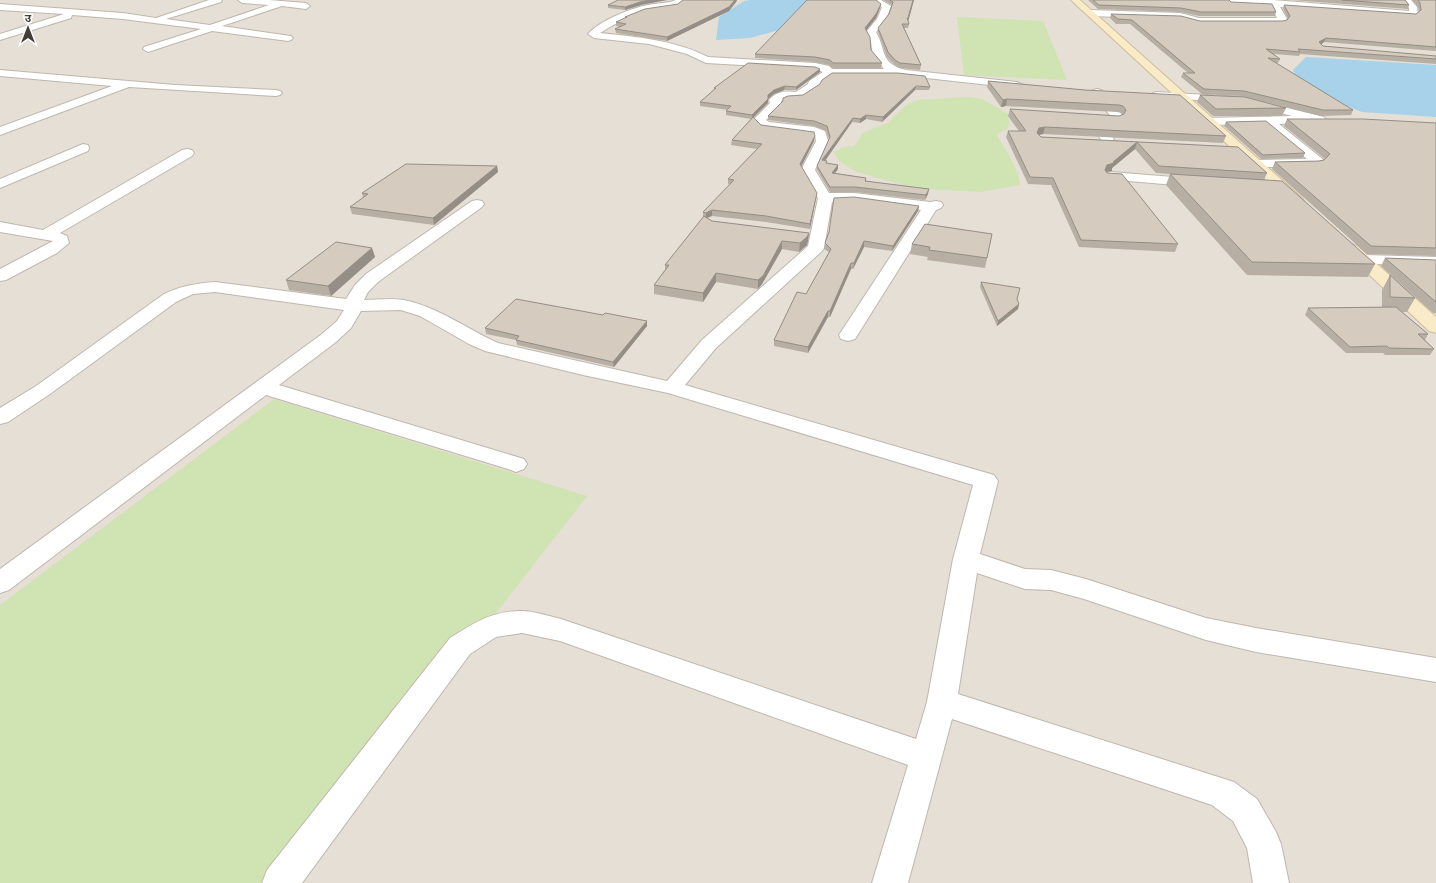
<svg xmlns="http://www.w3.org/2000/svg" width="1436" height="883" font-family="'Golos Text','Noto Sans Devanagari',sans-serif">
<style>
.residential{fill:#e5dfd5}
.green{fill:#d0e3b2}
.water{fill:#a7d2ea}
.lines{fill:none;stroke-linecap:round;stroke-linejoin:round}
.street-casing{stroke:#bfb7ad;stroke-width:2}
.secondary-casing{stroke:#cebd99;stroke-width:2}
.street{fill:#fff;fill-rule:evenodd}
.secondary{fill:#faebc8;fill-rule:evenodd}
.wall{fill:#b7afa4}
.shaded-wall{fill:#958e86}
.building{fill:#d5cbbf;stroke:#958e86}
</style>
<rect width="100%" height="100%" fill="#f1ede6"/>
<rect class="residential" x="0" y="0" width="1436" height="883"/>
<g class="green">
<path d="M957 17 1043 21 1067 80 964 75Z"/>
<path d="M969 97 982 99 1008 114 1009 124 1006 130 996 134C1005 149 1018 167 1020 185L980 192 914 188 857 172 839 161 834 152 844 147 854 146 864 132 888 123 906 105 918 100Z"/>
<path d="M274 399 587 496 286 883H0V605Z"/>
</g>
<g class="water">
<path d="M750 0H819L804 23 750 38 716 40 719 17 744 1Z"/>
<path d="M1306 57 1436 65V117L1362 112 1302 89 1293 70Z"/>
</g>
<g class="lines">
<defs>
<g id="street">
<path d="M209 0H222L221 2 166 19 210 25 269 5 242 3 238 0H269L306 3 310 6 306 9 282 6 222 26 291 36 293 38 291 40 288 41 212 31 148 52 143 49 144 47 201 29 123 19 72 15 71 18 0 40V34L64 14 0 10V4L123 13 156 18Z"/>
<path d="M676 0H686C676 11 658 7 645 11 629 16 614 24 600 33 637 37 675 40 708 57L815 63 829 66 832 69H884L872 53 871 41 866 32 877 19 882 7 874 2 875 0H881L891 6 887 17 876 32C887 51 879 63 906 70L1017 82 1023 85 1017 88 899 75H831L820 84 821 85 819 87 802 98H787L781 101 782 104 766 120 769 122 814 127 825 131 828 141 815 170 829 193H854L930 202 936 201 941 202 943 205 941 208 936 210 855 339 848 341 841 339 839 335 921 210 854 201 832 202 824 248 822 251 716 348 685 385 994 475 998 481 980 554 1025 569 1051 570 1086 579 1206 618 1256 628 1436 658V682L1256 652 1206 640 1084 599 1051 590 1025 589 977 573 958 694 1234 782 1257 799 1276 832 1281 844 1289 883H1253L1247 848 1233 821 1212 805 952 719 908 883H872L908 765 560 641 522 633 496 637 470 654 302 883H262L267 870 450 638C474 623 492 611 521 611 534 611 549 616 561 619L916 739 927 702 953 559 973 485 668 393 583 375 485 351 469 344 420 316 407 312 401 310 361 311 351 328 336 342 279 385 524 459 527 464 524 469 516 472 508 469 266 395 9 590 0 593V569L322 334 337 321 344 310 215 292 193 294 176 302 50 394 8 422 0 424V408L36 386 164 294C180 286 197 283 215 282L346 299 355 285 366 274 472 201 477 200 482 201 484 204 482 207 378 282 368 292 364 300C376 300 391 298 404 300 438 307 467 329 498 343L667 381 702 340 808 246 818 198 801 170 816 141 815 136 761 128 753 120 770 103 769 100C777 91 785 91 796 92L808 84 809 81 823 72 815 69 706 63 687 54 649 44 594 38 588 34C599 21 631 8 648 5 657 3 666 4 676 0Z"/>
<path d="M1229 0H1273L1409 11V8L1402 0H1411L1417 7 1418 14 1414 17 1280 7 1287 19 1284 23 1281 24H1199L1180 19 1090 16 1086 13 1090 10 1180 13 1199 18H1277L1271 6 1231 5 1227 2Z"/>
<path d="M0 70 175 85 276 90 280 91 282 93 280 95 276 96 129 87 0 135V127L112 86 0 76Z"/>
<path d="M1097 89 1101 90 1132 127C1127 134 1117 132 1110 132L1115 142 1114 145H1104L1097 133 1100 125 1117 124 1091 92 1093 90Z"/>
<path d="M1157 92 1242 97 1324 117 1326 120 1324 123 1320 124 1300 119 1301 120 1299 123 1279 124 1325 161 1320 166 1315 167H1251L1249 164 1251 161 1256 160 1307 159 1264 124 1209 125 1205 124 1203 121 1205 118 1292 116 1242 103 1153 97 1151 95 1153 93Z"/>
<path d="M83 144 88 145 89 148 88 151 0 188V179Z"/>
<path d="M187 149 192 150 194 153 192 156 60 233 67 236 69 243 57 253 6 280 0 281V269L53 241 0 232V222L43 230 182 150Z"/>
<path d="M1111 172 1198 179 1203 180 1205 183 1203 186 1198 187 1106 179 1104 176 1106 173Z"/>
<path d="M1364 255 1436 257V267L1358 263 1356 260 1358 257Z"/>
</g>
<g id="secondary">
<path d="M1071 0H1080L1302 198 1304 201 1302 204 1297 205 1292 204Z"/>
<path d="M1351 244 1357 246 1436 317V333L1429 331 1345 252 1343 249 1345 246Z"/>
</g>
</defs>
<use href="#street" class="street-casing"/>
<use href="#secondary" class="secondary-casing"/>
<use href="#street" class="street"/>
<use href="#secondary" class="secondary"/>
</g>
<g class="wall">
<path d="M683 0H737L736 2 729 11 667 41 616 33 615 29 620 27 616 26V22L625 18V17L678 4Z"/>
<path d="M883 0H914L908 21 909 24 908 28H904L921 65 920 70 899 68 894 64 887 57 878 32V28L889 14 892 5Z"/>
<path d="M1088 0H1229L1231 2 1276 12 1275 16H1199L1180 12 1098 9Z"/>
<path d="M1292 0H1405L1409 5 1408 9Z"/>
<path d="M1412 0H1436V51L1324 42 1321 44 1323 46 1436 56V64L1300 54 1299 56 1274 54 1280 59 1278 63H1276L1353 110 1351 115 1321 116 1242 96 1202 94 1181 77 1183 73H1188L1130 24H1116L1110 18 1111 14 1200 21H1283L1287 20 1288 19 1283 9 1284 5 1416 14 1419 12 1418 7Z"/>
<path d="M608 5H641L625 10 608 8Z"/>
<path d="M880 8 876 18 866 30 871 50 882 63 881 68H833L829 65 815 62 755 58V54Z"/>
<path d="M820 69V72L796 90H784L774 94 768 99V103L753 117 761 125 814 141 801 166 816 198 810 229 766 222 712 216 707 218 712 221 809 233 808 241 807 245 799 252 782 249 762 284 758 289 716 282 703 302 654 294V285L665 270V265L703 218V212L730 185 728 184V179L757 149 731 145 732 140 751 119 726 115V111L728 110 700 106V102L714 90V88Z"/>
<path d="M988 81 1085 90 1226 136 1223 143 1043 134 1039 135 1041 137 1238 147 1267 173 1264 180 1375 264 1368 277 1247 275 1166 185 1170 174 1156 173 1135 149 1112 168V171L1106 172 1178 244 1175 252 1079 247 1051 185 1028 184 1006 137 1008 131H1019L1008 116 1010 109 1119 116 1123 115 1121 113 1117 112 1006 106 1001 107 987 87Z"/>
<path d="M820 84 930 87 929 90H915L882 122 866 119 860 123 852 122 825 161 827 163 838 169 835 173 866 178V181L928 194 925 200 854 192H830L817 170V166L829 139 826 131 814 126 768 120V116L783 102V98L803 95Z"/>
<path d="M1200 95 1286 108 1282 116H1213L1197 102Z"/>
<path d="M1287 119 1436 123V256L1367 254 1272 169 1275 162 1319 161 1325 159 1284 126Z"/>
<path d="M1226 122 1305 153 1303 158 1261 159 1224 126Z"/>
<path d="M497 166 498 172 434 225 352 214 350 207 363 198 362 193Z"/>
<path d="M919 206 918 211 892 251 864 247 853 269H851L830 317H828L808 353 774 346V340L806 294 829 252 824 249 825 243Z"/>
<path d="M992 234 985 268 927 260 928 257 910 254 912 244Z"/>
<path d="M372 248 375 257 331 296 289 290 286 280Z"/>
<path d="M1385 258 1436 260V313H1433L1381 266Z"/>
<path d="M1390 275 1415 298 1407 312H1402L1428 334 1425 340 1434 349 1430 355H1385L1383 353H1346L1305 315 1308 308 1382 307V290Z"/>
<path d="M981 282 1017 299 1019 304 1018 309 997 326 980 287Z"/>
<path d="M603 315 647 321V326L614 367 517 345 516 340 486 334 485 328Z"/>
</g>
<g class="shaded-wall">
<path d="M649 0H668L641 5 625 10V7L640 2Z"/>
<path d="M735 0H737L736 2 729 11 667 41V37Z"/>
<path d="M913 0H914L908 22V18Z"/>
<path d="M881 4 880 8 876 18 865 32V28Z"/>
<path d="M1326 38 1324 42 1318 47 1319 42Z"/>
<path d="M820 69V72L796 90V87Z"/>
<path d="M785 86 784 90 774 94 768 99V95L774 90Z"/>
<path d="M916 86 915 90 882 122 883 117Z"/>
<path d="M768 99V103L752 119V115Z"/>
<path d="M1007 99 1006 106 1001 107 1003 100Z"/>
<path d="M866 115V119L860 123V119Z"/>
<path d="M853 118 852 122 822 165V160Z"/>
<path d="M1045 127 1043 134 1038 135 1037 133 1039 128Z"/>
<path d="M815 136 814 141 800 169V164Z"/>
<path d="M1137 142 1135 149 1112 168V171L1105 172V170L1107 165 1113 162Z"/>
<path d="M838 165V169L832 177V173Z"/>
<path d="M497 166 498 172 434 225 433 218Z"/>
<path d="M929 189 928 194 925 200 926 195Z"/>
<path d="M817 193 816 198 810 229V224Z"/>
<path d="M919 206 918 211 892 251 893 246Z"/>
<path d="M712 210V216L706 218V213Z"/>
<path d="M809 233 808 241 807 245 799 252 800 243Z"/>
<path d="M782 241V249L762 284 758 289V280Z"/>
<path d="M864 241V247L853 269 854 263Z"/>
<path d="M372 248 375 257 331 296 328 286Z"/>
<path d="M851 263V269L830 317V311Z"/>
<path d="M716 273V282L703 302V293Z"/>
<path d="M1019 304 1018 309 997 326 998 321Z"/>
<path d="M828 311V317L808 353V347Z"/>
<path d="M647 321V326L614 367 613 362Z"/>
</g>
<g class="building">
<path d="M618 0H649L640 2 625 7 608 5Z"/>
<path d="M683 0H735L729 7 667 37 615 29 626 24 616 22 627 17H625L645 9 678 4Z"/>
<path d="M807 0H876L881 4 876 14 865 28 870 37 871 50 882 63H833L830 60 815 57 755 54Z"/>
<path d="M890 0H913L908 18H907L909 24H902L921 65 900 63 895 60 888 52 878 28 889 14 893 2Z"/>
<path d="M1093 0H1229L1231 2 1272 4 1276 12H1201L1181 8 1099 5Z"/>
<path d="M1342 0H1405L1409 5Z"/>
<path d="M1418 0H1436V47L1326 38 1319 42 1323 46 1436 56V59L1298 49 1300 52 1266 49 1280 59 1268 58 1353 110H1323L1244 91 1204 89 1183 73H1195L1132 20 1118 19 1111 14 1181 16 1200 21H1283L1287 20 1290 16 1284 5 1416 14 1421 10 1420 3Z"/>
<path d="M748 63 815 67 820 69 796 87 785 86 774 90 768 95V99L752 115 726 111 731 106 700 102 716 88H714Z"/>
<path d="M832 73H897L925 76 930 87 916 86 883 117 866 115 860 119 853 118 822 160 827 161 826 163 838 165 832 173 866 178 865 181 929 189 926 195 855 187H830L817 166 830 137 827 126 814 121 768 116 783 101V98L788 96 803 95 820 84 822 80Z"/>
<path d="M988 81 1085 90 1180 95 1226 136 1045 127 1039 128 1037 133 1041 137 1238 147 1267 173 1159 166 1137 142 1113 162 1114 163 1107 165 1105 170 1107 173 1122 174 1178 244 1081 240 1053 178 1030 177 1008 131H1026L1010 109 1119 116 1124 114 1126 110 1123 106 1119 105 1007 99 1003 100Z"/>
<path d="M1200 95 1245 97 1286 108 1216 109Z"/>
<path d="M753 117 761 125 814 132 815 136 800 164 817 193 810 224 766 216 712 210 706 213 703 212 734 180 728 179 762 144 732 140Z"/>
<path d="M1287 119H1363L1436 123V248L1371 246 1275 162 1319 161 1324 160 1330 154Z"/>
<path d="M1266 121 1305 153 1263 155 1226 122Z"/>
<path d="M406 164 497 166 433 218 350 207 368 194 362 193Z"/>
<path d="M1170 174 1282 181 1375 264 1252 262Z"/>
<path d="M854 197 919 206 893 246 864 241 854 263H851L830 311H828L808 347 774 340 797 292 806 294 831 249 825 243 829 232 834 198Z"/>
<path d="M704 216 712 221 809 233 807 237 800 243 782 241 763 276 758 280 716 273 703 293 654 285 669 265H665Z"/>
<path d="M925 224 992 234 987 258 929 250 930 247 912 244Z"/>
<path d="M336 242 372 248 328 286 286 280Z"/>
<path d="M1385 258 1436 260V302Z"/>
<path d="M1390 275 1415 298 1390 297Z"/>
<path d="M981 282 1020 288 1017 299 1019 304 998 321Z"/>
<path d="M516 299 603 315 605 313 647 321 613 362 516 340 519 336 485 328Z"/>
<path d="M1396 307 1428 334H1418L1434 349 1389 348 1387 346 1350 347 1308 308Z"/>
</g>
<g transform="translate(28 28)" stroke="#ffffff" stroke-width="3" paint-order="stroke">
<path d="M0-3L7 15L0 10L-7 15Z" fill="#443d36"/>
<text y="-6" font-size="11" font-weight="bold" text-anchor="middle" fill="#443d36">उ</text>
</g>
</svg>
